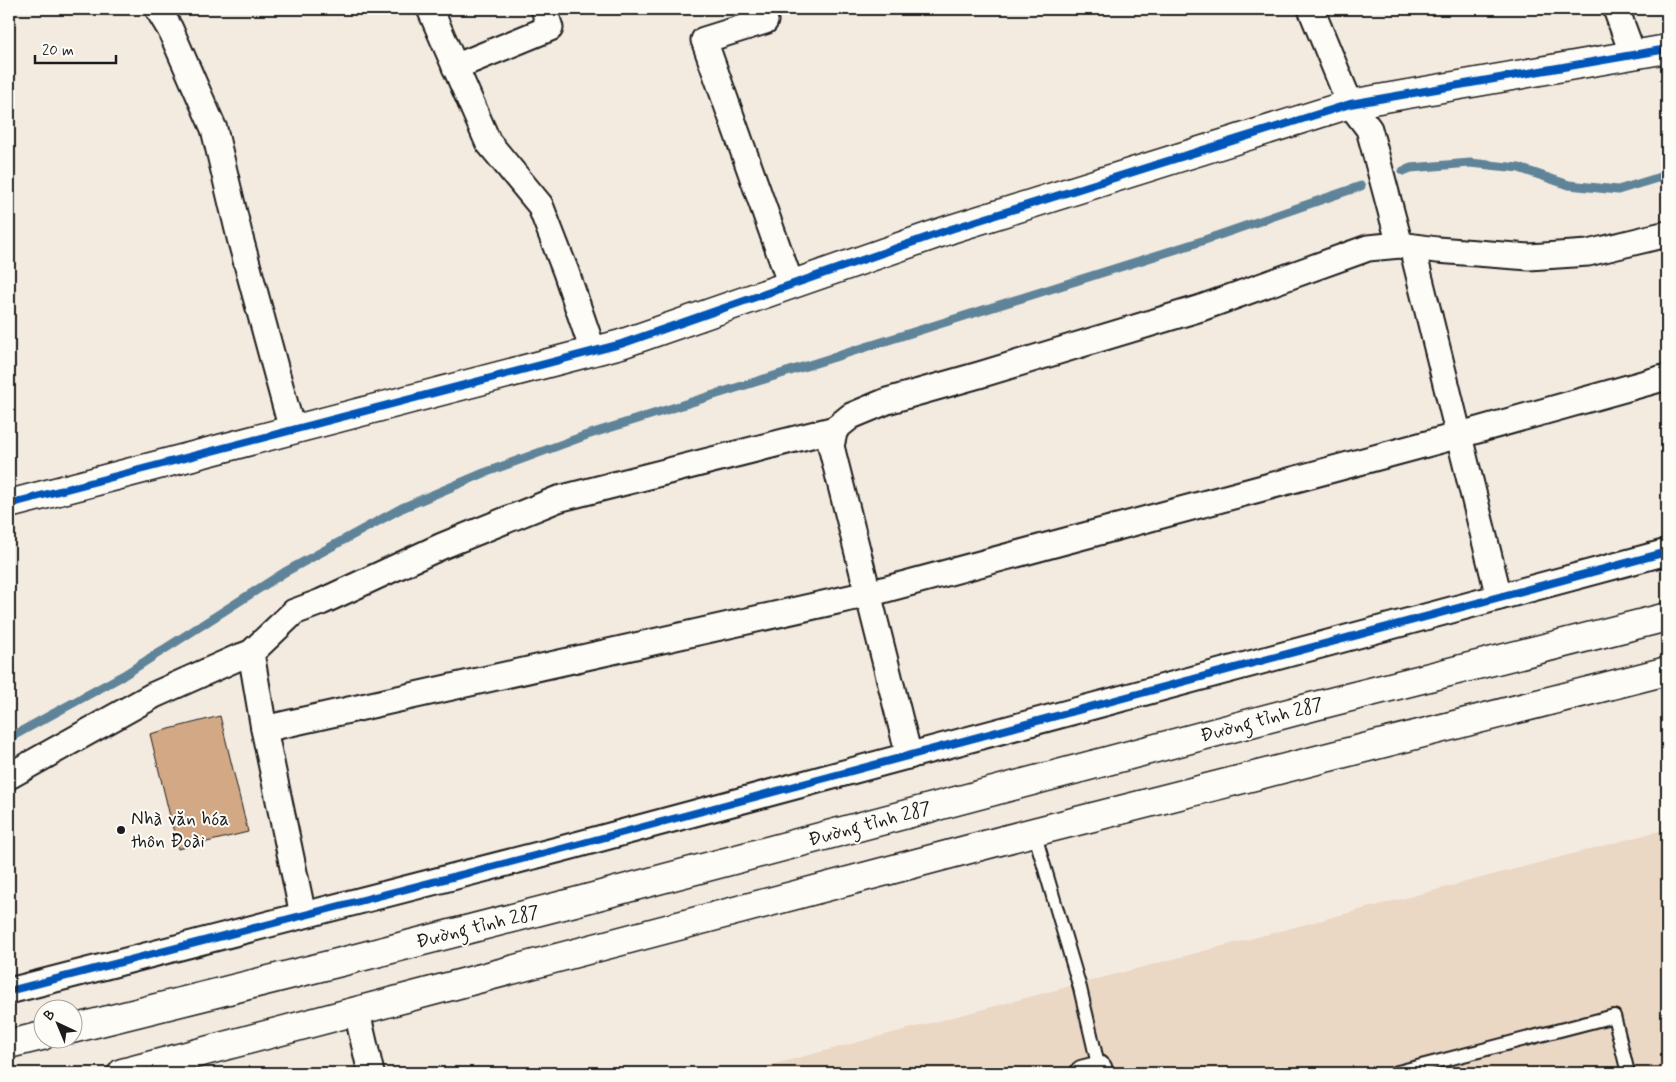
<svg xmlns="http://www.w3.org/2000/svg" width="1676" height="1082" font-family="Mynerve,sans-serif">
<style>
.built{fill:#ead7c4}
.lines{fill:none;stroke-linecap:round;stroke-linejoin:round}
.stream{stroke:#5f8499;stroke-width:9}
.building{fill:#d2a984;stroke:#1c1c1c}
.service-casing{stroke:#1c1c1c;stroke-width:16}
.minor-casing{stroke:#1c1c1c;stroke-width:29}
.tertiary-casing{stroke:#1c1c1c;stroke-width:31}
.primary-casing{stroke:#1c1c1c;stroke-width:31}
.service{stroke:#fdfcf7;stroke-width:12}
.minor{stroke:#fdfcf7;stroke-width:25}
.tertiary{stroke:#fdfcf7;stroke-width:28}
.primary{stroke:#fdfcf7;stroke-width:28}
.cycleway-casing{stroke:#fdfcf7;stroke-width:11}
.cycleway{stroke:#0057b8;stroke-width:8}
.poi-dot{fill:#1c1c1c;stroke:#fdfcf7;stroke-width:2}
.labels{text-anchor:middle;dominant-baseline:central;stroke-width:4;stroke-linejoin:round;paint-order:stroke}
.street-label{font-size:19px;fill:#1c1c1c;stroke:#fdfcf7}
.poi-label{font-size:19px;fill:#1c1c1c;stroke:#fdfcf7;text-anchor:start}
</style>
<rect width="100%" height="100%" fill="#f4ebe0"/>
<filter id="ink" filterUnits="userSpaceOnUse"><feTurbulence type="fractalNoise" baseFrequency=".02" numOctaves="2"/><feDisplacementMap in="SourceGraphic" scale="10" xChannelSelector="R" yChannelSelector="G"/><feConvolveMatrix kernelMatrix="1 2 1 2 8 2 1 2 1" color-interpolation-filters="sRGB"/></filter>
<g filter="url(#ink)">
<path class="built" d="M1667 829V1073H741Z"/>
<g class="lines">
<g class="stream">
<path d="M1403 171 1411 168 1470 163 1519 168 1569 185 1618 190 1667 175"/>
<path d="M9 738 124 675 285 572 402 508 484 473 587 435 1193 244 1361 186"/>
</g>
</g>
<path class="building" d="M220 716 248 832 178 849 150 734Z"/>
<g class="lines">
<defs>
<g id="service">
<path d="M1034 832 1080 988 1100 1073"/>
<path d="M1394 1073 1614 1016 1628 1073"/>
</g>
<g id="minor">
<path d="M158 9 170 29 214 129 240 238 292 430"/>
<path d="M430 9 488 142 540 205 566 272 593 351"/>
<path d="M1311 9 1350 104 1369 129 1400 245"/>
<path d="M1616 9 1633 55"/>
<path d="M765 21 704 40 791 285"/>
<path d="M455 67 550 28 544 9"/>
<path d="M1412 247 1499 597"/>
<path d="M264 729 868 594 1460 435 1667 377"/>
<path d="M909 756 831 446 835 429 851 416 887 401 979 375 1201 308 1368 248 1400 245 1437 250 1529 257 1588 253 1667 234"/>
<path d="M9 776 154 695 237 658 251 653"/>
<path d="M303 915 264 729 251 653 294 612 321 602 442 546 558 499 835 429"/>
<path d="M9 991 561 849 1667 552"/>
<path d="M357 1012 371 1073"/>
<path d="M1083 1073 1099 1069"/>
</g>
<path id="tertiary" d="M9 504 621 344 951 229 1350 104 1667 49"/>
<g id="primary">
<path d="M72 1029 345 961 571 903 1315 706 1667 617"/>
<path d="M9 1044 42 1036"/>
<path d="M122 1073 1034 832 1667 671"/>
</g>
</defs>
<use href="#service" class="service-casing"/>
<use href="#minor" class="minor-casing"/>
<use href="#tertiary" class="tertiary-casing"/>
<use href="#primary" class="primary-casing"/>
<use href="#service" class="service"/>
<use href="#minor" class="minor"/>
<use href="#tertiary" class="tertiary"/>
<use href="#primary" class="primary"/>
<defs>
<g id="cycleway">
<path d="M9 504 621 344 951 229 1350 104 1667 49"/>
<path d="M9 991 561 849 1667 552"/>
</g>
</defs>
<use href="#cycleway" class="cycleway-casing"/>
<use href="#cycleway" class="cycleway"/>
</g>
</g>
<circle class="poi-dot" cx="121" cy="830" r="5"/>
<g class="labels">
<g class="street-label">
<text transform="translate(1262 720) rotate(-15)">Đường tỉnh 287</text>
<text transform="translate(870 824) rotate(-15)">Đường tỉnh 287</text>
<text transform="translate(478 927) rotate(-14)">Đường tỉnh 287</text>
</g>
<g class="poi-label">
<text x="131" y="819">Nhà văn hóa<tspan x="131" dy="22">thôn Đoài</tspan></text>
</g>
</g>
<rect width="1676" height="1082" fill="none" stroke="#fdfcf7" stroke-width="30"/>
<rect x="15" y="15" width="1646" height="1052" fill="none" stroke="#1c1c1c" stroke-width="2" filter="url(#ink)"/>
<g transform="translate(58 1024) rotate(316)"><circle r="24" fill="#fdfcf7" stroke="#a3a29f"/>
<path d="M0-4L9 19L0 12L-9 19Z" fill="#1c1c1c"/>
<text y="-8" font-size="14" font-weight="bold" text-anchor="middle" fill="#1c1c1c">B</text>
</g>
<path d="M35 55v8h81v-8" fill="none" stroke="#1c1c1c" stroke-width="2.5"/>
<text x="42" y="55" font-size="15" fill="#1c1c1c" stroke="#fdfcf7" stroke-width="4" paint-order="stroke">20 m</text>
</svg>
